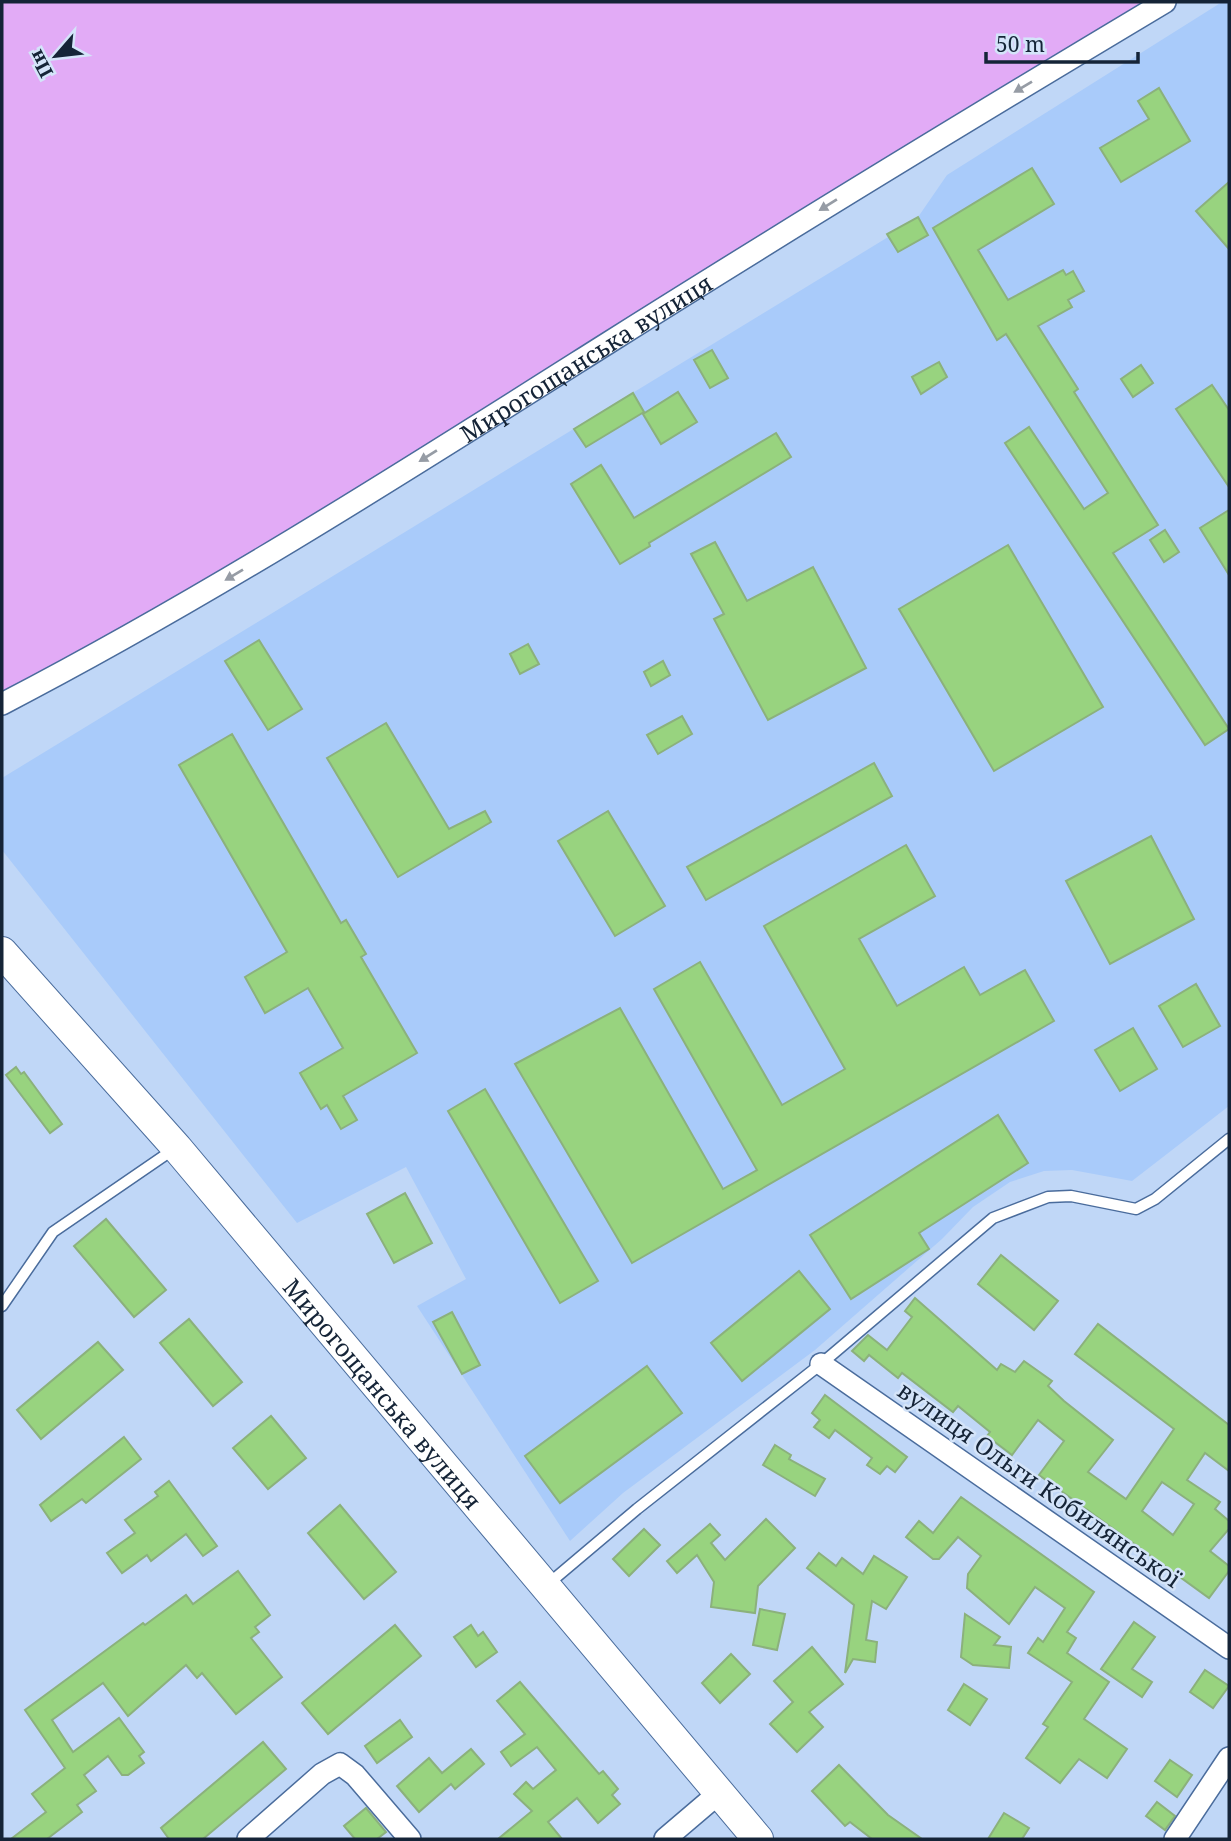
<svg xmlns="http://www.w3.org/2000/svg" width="1231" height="1841" font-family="'Noto Serif',serif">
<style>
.built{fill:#a9cbfa}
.green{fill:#e2abf6}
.building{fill:#98d37f;stroke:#8bb17c;stroke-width:2;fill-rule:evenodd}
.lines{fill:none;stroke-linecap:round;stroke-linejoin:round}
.lane-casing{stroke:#4a6c9c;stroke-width:13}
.street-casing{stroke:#4a6c9c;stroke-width:24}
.secondary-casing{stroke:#4a6c9c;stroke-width:32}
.lane{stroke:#fff;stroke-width:10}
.street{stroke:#fff;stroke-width:21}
.secondary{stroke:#fff;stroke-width:30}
.oneway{fill:#969ca5}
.labels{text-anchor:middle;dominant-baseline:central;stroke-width:5;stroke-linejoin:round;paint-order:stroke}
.street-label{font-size:24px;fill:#152437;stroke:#d4e4f9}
</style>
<rect width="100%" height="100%" fill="#c0d7f7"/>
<path class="built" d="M1222 2H1229V1106L1132 1181 1072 1170 1044 1171 1010 1182 973 1207 942 1239 815 1350 623 1493 570 1541 417 1306 466 1279 406 1167 297 1223 2 850V778L916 220 947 175Z"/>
<path class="green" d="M2 2H1165L2 704Z"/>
<g class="building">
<path d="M1159 88 1190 141 1121 182 1100 148 1149 119 1138 101Z"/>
<path d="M1032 168 1054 204 978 250 1008 300 1063 270 1066 275 1073 271 1084 291 1068 300 1072 307 1038 326 1078 389 1074 392 1158 525 1113 553 1229 729 1205 745 1005 443 1029 427 1084 509 1108 493 1006 334 997 340 933 228Z"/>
<path d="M1229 182V249L1196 211Z"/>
<path d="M918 217 928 235 898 252 887 234Z"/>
<path d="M712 350 728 378 710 388 694 360Z"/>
<path d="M939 362 947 377 921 394 912 377Z"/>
<path d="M1141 365 1153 383 1133 397 1121 379Z"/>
<path d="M1212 385 1229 410V487L1176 409Z"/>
<path d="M678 392 697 422 661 444 643 414Z"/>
<path d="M633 393 644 412 586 447 574 429Z"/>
<path d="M776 433 791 457 649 543 650 546 620 564 571 484 601 465 634 518Z"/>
<path d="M1229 510V575L1200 528Z"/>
<path d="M1165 530 1179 552 1164 562 1150 540Z"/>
<path d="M715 542 747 601 813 567 866 668 768 720 714 619 724 614 691 554Z"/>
<path d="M1008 545 1103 707 994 771 899 609Z"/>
<path d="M259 640 302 709 268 730 225 661Z"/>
<path d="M528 644 539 664 520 674 510 654Z"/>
<path d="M663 661 670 675 651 686 644 672Z"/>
<path d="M682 716 692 734 658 754 647 735Z"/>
<path d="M386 723 449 829 485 811 491 822 398 877 327 758Z"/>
<path d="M232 734 341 923 346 920 366 954 361 957 417 1053 343 1096 357 1120 341 1129 327 1105 321 1109 300 1073 343 1048 308 988 265 1013 245 977 287 952 179 765Z"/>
<path d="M874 763 892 796 706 900 687 867Z"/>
<path d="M608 811 665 906 615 936 558 841Z"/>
<path d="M1151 836 1194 919 1110 964 1066 881Z"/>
<path d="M906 845 935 896 859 939 897 1006 964 967 980 995 1025 970 1054 1021 632 1263 515 1064 620 1008 723 1189 757 1170 654 989 700 962 782 1105 845 1069 764 926Z"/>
<path d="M1196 984 1220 1026 1183 1047 1159 1006Z"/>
<path d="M1133 1028 1157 1069 1120 1091 1095 1050Z"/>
<path d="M16 1067 21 1074 24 1072 62 1124 50 1133 6 1075Z"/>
<path d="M485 1089 598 1281 560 1303 448 1111Z"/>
<path d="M998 1115 1028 1163 919 1233 929 1249 851 1299 810 1235Z"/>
<path d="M405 1193 432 1243 394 1263 367 1214Z"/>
<path d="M106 1219 166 1290 134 1317 74 1246Z"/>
<path d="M1001 1255 1058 1301 1034 1330 978 1284Z"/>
<path d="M799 1271 830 1309 742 1381 711 1343Z"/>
<path d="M915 1298 997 1370 1001 1364 1015 1372 1024 1361 1052 1381 1048 1386 1064 1401 1113 1440 1088 1472 1126 1499 1174 1429 1075 1354 1098 1324 1229 1425V1471L1205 1453 1187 1480 1220 1502 1215 1509 1229 1521V1529L1210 1551 1229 1566V1571L1209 1598 1039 1475 1064 1441 1038 1420 1012 1455 987 1436 990 1432 958 1406 953 1412 902 1373 898 1378 869 1355 864 1361 852 1351 868 1335 887 1350 912 1317 905 1311ZM1162 1482 1194 1504 1173 1535 1142 1511Z"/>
<path d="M452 1312 480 1365 462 1374 433 1322Z"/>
<path d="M189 1319 242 1382 213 1406 160 1343Z"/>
<path d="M98 1342 123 1370 41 1439 17 1410Z"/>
<path d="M647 1366 682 1413 560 1503 525 1456Z"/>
<path d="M825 1395 907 1457 895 1472 887 1466 880 1474 867 1465 872 1458 835 1430 829 1438 814 1427 820 1420 812 1413Z"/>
<path d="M271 1416 306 1458 268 1489 233 1448Z"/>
<path d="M124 1437 141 1459 86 1503 82 1499 51 1521 40 1505Z"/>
<path d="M775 1445 791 1455 789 1459 825 1479 815 1496 763 1465Z"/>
<path d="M169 1481 217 1546 203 1556 186 1534 151 1561 147 1555 122 1573 107 1553 135 1533 125 1520 158 1496 155 1492Z"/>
<path d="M961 1497 1094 1592 1067 1632 1076 1638 1067 1653 1109 1682 1084 1719 1127 1749 1107 1778 1079 1759 1060 1783 1026 1758 1048 1727 1043 1724 1072 1682 1028 1653 1038 1638 1043 1642 1065 1608 1035 1587 1009 1624 967 1588 968 1574 981 1556 958 1537 939 1559H933L906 1537 919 1521 933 1533Z"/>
<path d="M340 1505 396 1572 364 1599 308 1533Z"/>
<path d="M766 1519 795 1548 758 1586 755 1613 711 1607 714 1582 697 1555 677 1573 667 1561 710 1524 720 1535 711 1543 725 1560Z"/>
<path d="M644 1529 660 1545 629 1576 613 1559Z"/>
<path d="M819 1553 836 1566 842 1558 863 1574 874 1556 907 1577 886 1609 872 1601 866 1640 877 1642 875 1662 853 1659 845 1673 854 1605 807 1568Z"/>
<path d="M238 1571 270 1615 255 1627 259 1632 251 1638 282 1677 236 1714 202 1673 197 1678 186 1665 128 1716 103 1683 52 1720 73 1752 119 1718 144 1752 139 1756 144 1763 128 1775H122L108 1756 84 1775 96 1791 77 1805 82 1812 47 1839H11L46 1812 32 1794 65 1768 25 1710 143 1623 145 1625 186 1595 193 1604Z"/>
<path d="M760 1609 785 1614 777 1650 753 1645Z"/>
<path d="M965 1614 1000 1637 994 1645 1011 1647 1009 1668 973 1665 961 1657Z"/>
<path d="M1134 1622 1155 1637 1132 1669 1152 1682 1142 1697 1101 1669Z"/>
<path d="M395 1625 421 1656 328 1734 302 1703Z"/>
<path d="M471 1625 478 1636 483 1632 497 1652 476 1667 454 1637Z"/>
<path d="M812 1647 843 1684 809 1712 823 1727 797 1752 770 1724 793 1702 774 1681Z"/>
<path d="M731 1654 750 1674 720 1703 702 1683Z"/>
<path d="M1205 1670 1229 1686 1213 1708 1190 1692Z"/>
<path d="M520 1682 599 1774 603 1771 618 1789 612 1795 620 1804 598 1823 577 1798 548 1822 562 1839H498L532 1811 514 1794 526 1782 533 1789 556 1770 537 1747 511 1766 501 1752 525 1734 497 1701Z"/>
<path d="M964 1684 987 1699 970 1725 948 1710Z"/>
<path d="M400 1720 412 1737 377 1763 365 1746Z"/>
<path d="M263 1742 286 1769 203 1839H169L161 1828Z"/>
<path d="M471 1749 484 1764 455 1789 451 1784 419 1812 397 1786 429 1758 442 1773Z"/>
<path d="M1170 1760 1192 1775 1177 1797 1155 1781Z"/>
<path d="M839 1765 888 1815 922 1839H872L850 1822 845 1826 812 1791Z"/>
<path d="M1157 1802 1175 1816 1165 1830 1146 1816Z"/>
<path d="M366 1808 386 1832 377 1839H355L344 1826Z"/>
<path d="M1004 1813 1029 1828 1022 1839H988Z"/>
</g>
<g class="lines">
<defs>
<g id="lane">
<path d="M2 1306 53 1232 174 1149"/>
<path d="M547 1585 637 1509 821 1364 993 1218 1048 1197 1071 1196 1136 1209 1155 1199 1229 1139"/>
</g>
<g id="street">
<path id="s1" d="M2 704C208 597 404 472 600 348 787 230 976 115 1165 2"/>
<path d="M821 1364 1229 1648"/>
<path d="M248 1839 322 1774 340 1764 355 1775 410 1839"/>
<path d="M665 1839 719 1793"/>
<path d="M1175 1839 1229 1758"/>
</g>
<g id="secondary">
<path id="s2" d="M2 952 177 1148 758 1839"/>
</g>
</defs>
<use href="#lane" class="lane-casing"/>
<use href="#street" class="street-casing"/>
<use href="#secondary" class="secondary-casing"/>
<use href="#lane" class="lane"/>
<use href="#street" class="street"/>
<use href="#secondary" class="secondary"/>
</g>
<defs><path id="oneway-solid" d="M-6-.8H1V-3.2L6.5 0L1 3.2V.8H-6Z" transform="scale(1.75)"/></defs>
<g class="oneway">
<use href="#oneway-solid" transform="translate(1023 87) rotate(149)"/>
<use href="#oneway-solid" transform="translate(828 205) rotate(148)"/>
<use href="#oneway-solid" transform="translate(428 456) rotate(148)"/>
<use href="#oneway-solid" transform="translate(234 575) rotate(149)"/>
</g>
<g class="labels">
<g class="street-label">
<text stroke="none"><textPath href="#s1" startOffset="679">Мирогощанська вулиця</textPath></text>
<text stroke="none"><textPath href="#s2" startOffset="583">Мирогощанська вулиця</textPath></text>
<text transform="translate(1040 1484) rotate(35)">вулиця Ольги Кобилянської</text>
</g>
</g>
<rect width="1231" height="1841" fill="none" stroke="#152437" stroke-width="7"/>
<g transform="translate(56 56) rotate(242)" stroke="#d4e4f9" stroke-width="5" paint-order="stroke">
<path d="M0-5L12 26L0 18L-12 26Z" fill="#152437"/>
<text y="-10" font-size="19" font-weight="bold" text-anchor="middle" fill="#152437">Пн</text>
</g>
<path d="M986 52v10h152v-10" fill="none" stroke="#152437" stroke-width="3.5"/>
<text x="996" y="52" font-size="21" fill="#152437" stroke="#d4e4f9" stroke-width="5" paint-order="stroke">50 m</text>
</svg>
